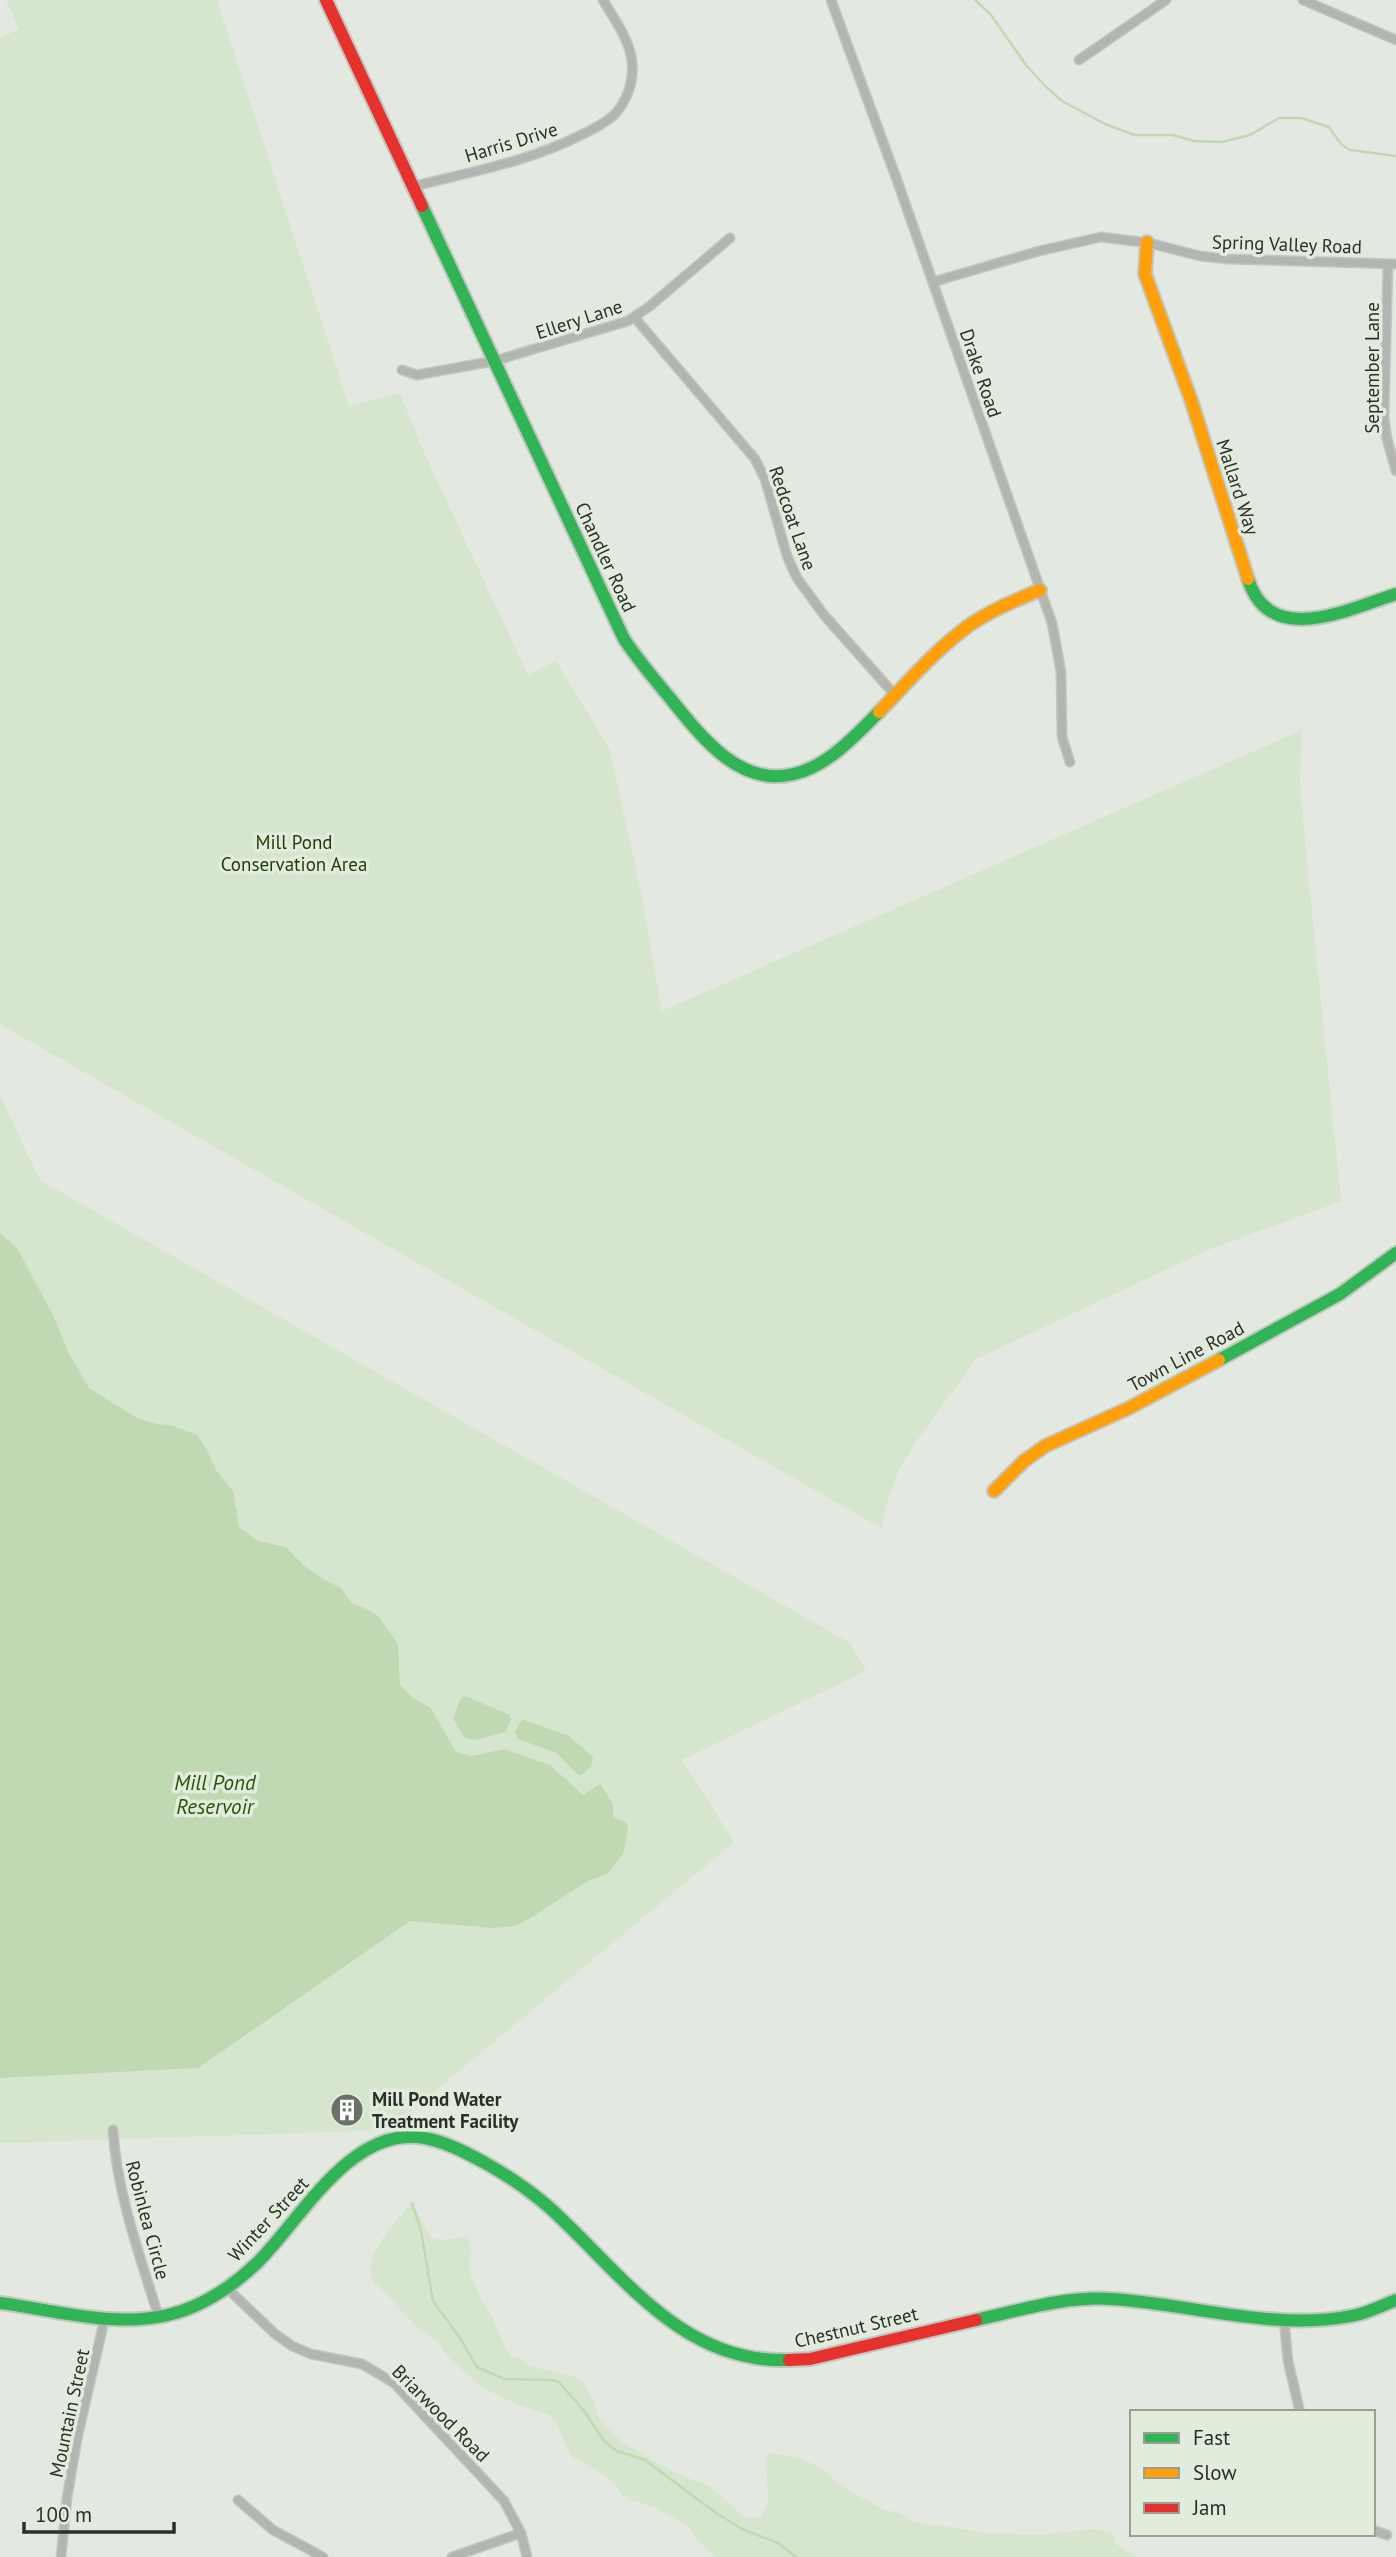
<svg xmlns="http://www.w3.org/2000/svg" width="1396" height="2557" font-family="'PT Sans',sans-serif">
<style>
.green{fill:#d6e5ce}
.water{fill:#c1d9b3}
.lines{fill:none;stroke-linecap:round;stroke-linejoin:round}
.stream{stroke:#c1d9b3;stroke-width:2.5}
.street-casing{stroke:#c2c6c0;stroke-width:11}
.fast-casing{stroke:#c2c6c0;stroke-width:16}
.slow-casing{stroke:#c2c6c0;stroke-width:16}
.jam-casing{stroke:#c2c6c0;stroke-width:16}
.street{stroke:#b3b5b1;stroke-width:8}
.fast{stroke:#30b455;stroke-width:12}
.slow{stroke:#ff9f0a;stroke-width:12}
.jam{stroke:#e5322d;stroke-width:12}
.labels{text-anchor:middle;dominant-baseline:central;stroke-width:7;stroke-linejoin:round;paint-order:stroke}
.street-label{font-size:19px;fill:#2b2f29;stroke:#e2ecdc}
.park-label{font-size:19px;fill:#1f3b05;stroke:#e2ecdc}
.poi-label{font-size:19px;font-weight:bold;fill:#2b2f29;stroke:#e2ecdc;text-anchor:start}
.water-label{font-size:21px;font-style:italic;fill:#2c5208;stroke:#e2ecdc}
</style>
<rect width="100%" height="100%" fill="#e3e8e0"/>
<g class="green">
<path d="M6 0H217L349 406 400 393 425 455 528 675 556 661 610 750 640 889 662 1011 1302 730 1300 782 1307 863 1341 1201 1208 1250 976 1359 915 1443 900 1467 889 1495 881 1528 0 1024V38L19 29Z"/>
<path d="M0 1096 40 1180 850 1643 866 1671 682 1760 734 1842 388 2130 0 2143Z"/>
<path d="M412 2203 432 2239 447 2240 466 2236C474 2247 469 2255 470 2268 471 2284 487 2309 495 2323 501 2335 503 2348 512 2358L519 2357 529 2366 575 2377 583 2383 592 2397 599 2418 622 2442 673 2472 711 2487 745 2518H759C776 2502 763 2477 767 2455L771 2453 796 2457 811 2463 830 2475 837 2483 870 2502 885 2510 900 2513 913 2522 986 2533 1038 2535 1094 2529 1113 2534 1116 2544 1136 2557H714L685 2525 655 2507 632 2500 622 2494 616 2485 599 2471 570 2455 557 2424 550 2415 519 2405 483 2388 448 2357 440 2344 415 2326 382 2289C348 2270 396 2221 412 2203Z"/>
</g>
<g class="water">
<path d="M0 1233 17 1248 54 1317 69 1354 89 1388 139 1419 157 1424 171 1425 197 1435 207 1450 216 1470 233 1491 239 1527 258 1541 286 1547 303 1565 323 1579 341 1588 352 1604 363 1607 378 1616 398 1644 400 1685 413 1698 431 1708 456 1752 472 1756 504 1749 550 1765 583 1795 600 1784 613 1804V1817L626 1822 628 1828 623 1854 607 1874 588 1881 527 1920 515 1926 494 1928 410 1921 198 2068 0 2078Z"/>
<path d="M465 1696 510 1715 511 1720 505 1732 475 1740 465 1738 453 1719 461 1698Z"/>
<path d="M522 1719 569 1736 593 1757 591 1766 582 1775H578L557 1753 518 1739 515 1732Z"/>
</g>
<g class="lines">
<g class="stream">
<path d="M975 0 991 15 1026 65 1045 86 1062 101 1105 124 1134 135H1173L1194 141 1222 142 1250 135 1279 118H1301L1329 127 1341 144 1350 150 1396 156"/>
<path d="M412 2203 421 2231 433 2301 460 2338 477 2367 504 2379 551 2380 559 2382 584 2411 605 2442 617 2451 645 2460 716 2513 742 2529 778 2543 796 2557"/>
</g>
<defs>
<g id="street">
<path d="M831 0 898 183 1052 623 1061 672 1062 737 1070 762"/>
<path d="M1303 0 1396 40"/>
<path d="M1079 60 1166 0"/>
<path d="M412 187C469 172 528 162 581 135 592 130 603 124 613 116 627 102 634 82 632 62 630 40 614 19 603 0"/>
<path d="M1388 264 1384 417 1387 439 1396 471"/>
<path d="M933 282 1039 251 1101 237 1149 243 1200 256 1228 259 1396 264"/>
<path d="M635 318 755 459 765 479 787 556 797 578 824 615 895 695"/>
<path d="M402 370 417 375 494 361 628 321 650 306 730 238"/>
<path d="M113 2130C117 2194 140 2256 159 2318"/>
<path d="M227 2288 274 2333 292 2346 311 2354 362 2364 394 2383 504 2501 521 2533 527 2557"/>
<path d="M1284 2319 1288 2361 1300 2412"/>
<path d="M238 2500 273 2530 323 2557"/>
<path d="M1373 2530 1387 2535"/>
<path d="M61 2557 67 2498 77 2439 105 2317"/>
<path d="M452 2557 521 2533"/>
</g>
<g id="fast">
<path d="M422 206 624 639C638 660 654 679 670 698 700 735 739 788 794 774 828 766 855 736 879 712"/>
<path d="M1248 579C1270 649 1349 609 1396 594"/>
<path d="M1219 1360 1340 1294 1396 1253"/>
<path d="M0 2303C54 2310 113 2328 168 2315 202 2307 233 2286 258 2262 302 2218 348 2131 418 2137 443 2140 465 2152 487 2164 510 2177 532 2192 551 2209 622 2274 682 2364 789 2360"/>
<path d="M976 2320C1021 2310 1065 2296 1112 2299 1191 2304 1277 2332 1356 2315 1370 2312 1383 2305 1396 2300"/>
</g>
<g id="slow">
<path d="M1147 242 1145 274 1191 400 1248 579"/>
<path d="M879 712C908 682 936 649 971 624 992 610 1016 600 1040 590"/>
<path d="M994 1491 1024 1461 1045 1446 1129 1408 1219 1360"/>
</g>
<g id="jam">
<path d="M326 0 422 206"/>
<path d="M789 2360 810 2359 976 2320"/>
</g>
</defs>
<use href="#street" class="street-casing"/>
<use href="#fast" class="fast-casing"/>
<use href="#slow" class="slow-casing"/>
<use href="#jam" class="jam-casing"/>
<use href="#street" class="street"/>
<use href="#fast" class="fast"/>
<use href="#slow" class="slow"/>
<use href="#jam" class="jam"/>
</g>
<defs>
<symbol id="building-disc" viewBox="-11 -11 22 22"><circle r="9.5" fill="#6b7069" stroke="#e2ecdc"/><path d="M-4-6H4V6H1V3H-1V6H-4ZM-2.5-4.3h1.7v1.8h-1.7ZM.8-4.3h1.7v1.8H.8ZM-2.5-1h1.7V.8h-1.7ZM.8-1h1.7V.8H.8Z" fill="#fff"/></symbol>
</defs>
<g fill-rule="evenodd">
<use href="#building-disc" x="328" y="2091" width="38" height="38"/>
</g>
<g class="labels">
<g class="street-label">
<text transform="translate(511 142) rotate(-17)">Harris Drive</text>
<text transform="translate(1287 244) rotate(2)">Spring Valley Road</text>
<text transform="translate(579 319) rotate(-18)">Ellery Lane</text>
<text transform="translate(1372 368) rotate(-90)">September Lane</text>
<text transform="translate(981 373) rotate(71)">Drake Road</text>
<text transform="translate(1238 487) rotate(72)">Mallard Way</text>
<text transform="translate(793 518) rotate(71)">Redcoat Lane</text>
<text transform="translate(606 557) rotate(65)">Chandler Road</text>
<text transform="translate(1186 1356) rotate(-28)">Town Line Road</text>
<text transform="translate(268 2219) rotate(-47)">Winter Street</text>
<text transform="translate(148 2220) rotate(75)">Robinlea Circle</text>
<text transform="translate(856 2327) rotate(-13)">Chestnut Street</text>
<text transform="translate(69 2413) rotate(-78)">Mountain Street</text>
<text transform="translate(441 2413) rotate(45)">Briarwood Road</text>
</g>
<g class="park-label">
<text x="294" y="842">Mill Pond<tspan x="294" dy="22">Conservation Area</tspan></text>
</g>
<g class="poi-label">
<text x="372" y="2099">Mill Pond Water<tspan x="372" dy="22">Treatment Facility</tspan></text>
</g>
<g class="water-label">
<text x="215" y="1782">Mill Pond<tspan x="215" dy="24">Reservoir</tspan></text>
</g>
</g>
<rect x="1130" y="2410" width="245" height="126" fill="#e2ecdc" stroke="#99a094" stroke-width="2"/>
<rect x="1144" y="2433" width="35" height="10" fill="#30b455" stroke="#99a094" stroke-width="2"/>
<text x="1193" y="2445" font-size="21" fill="#2b2f29">Fast</text>
<rect x="1144" y="2468" width="35" height="10" fill="#ff9f0a" stroke="#99a094" stroke-width="2"/>
<text x="1193" y="2480" font-size="21" fill="#2b2f29">Slow</text>
<rect x="1144" y="2503" width="35" height="10" fill="#e5322d" stroke="#99a094" stroke-width="2"/>
<text x="1193" y="2515" font-size="21" fill="#2b2f29">Jam</text>
<path d="M24 2522v10h150v-10" fill="none" stroke="#2b2f29" stroke-width="3.5"/>
<text x="35" y="2522" font-size="21" fill="#2b2f29" stroke="#e2ecdc" stroke-width="5" paint-order="stroke">100 m</text>
</svg>
